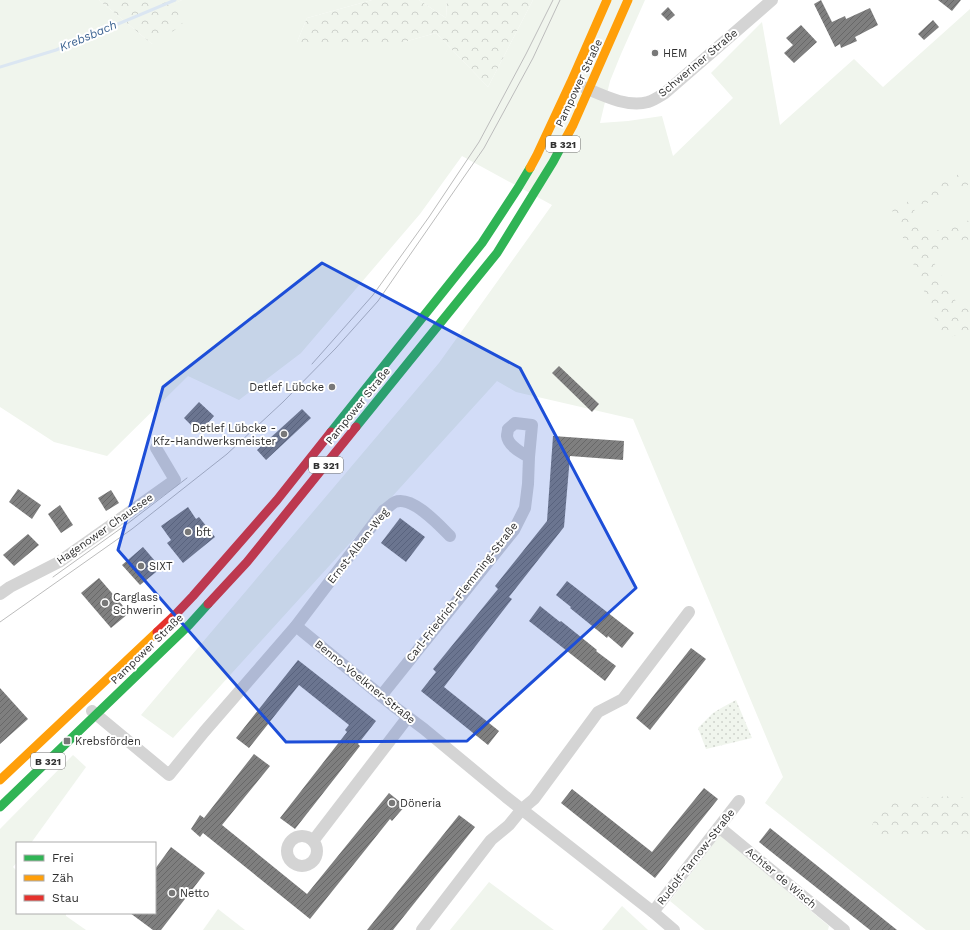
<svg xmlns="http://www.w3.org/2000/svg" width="970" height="930" font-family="'Work Sans',sans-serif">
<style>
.green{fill:#f0f5ed}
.forest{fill:url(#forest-crowns)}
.park{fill:url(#park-dots)}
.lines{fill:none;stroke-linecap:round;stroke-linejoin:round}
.stream{stroke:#dbe6f2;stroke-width:3}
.building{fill:url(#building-hatch)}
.street{stroke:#d4d4d4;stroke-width:12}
.fast{stroke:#30b455;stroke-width:9}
.slow{stroke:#ff9f0a;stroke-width:9}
.jam{stroke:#e5322d;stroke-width:9}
.tram{stroke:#bcbcbc;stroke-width:1}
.marked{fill:#1d4ed8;fill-opacity:0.2;stroke:#1d4ed8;stroke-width:3;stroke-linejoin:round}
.poi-dot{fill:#787878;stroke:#fff;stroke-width:1.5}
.labels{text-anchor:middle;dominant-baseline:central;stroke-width:4;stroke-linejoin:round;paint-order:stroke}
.shield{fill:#fff;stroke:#6e6e6e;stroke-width:1}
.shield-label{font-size:10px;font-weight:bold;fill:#303030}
.poi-label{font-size:11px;fill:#303030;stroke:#fff;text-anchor:start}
.street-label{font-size:11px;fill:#303030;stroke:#fff}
.water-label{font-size:12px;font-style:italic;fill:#3e6593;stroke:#fff}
</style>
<defs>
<pattern id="forest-crowns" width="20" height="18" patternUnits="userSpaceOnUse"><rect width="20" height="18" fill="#f0f5ed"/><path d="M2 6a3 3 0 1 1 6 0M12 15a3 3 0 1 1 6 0" fill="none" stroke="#ced2cc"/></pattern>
<pattern id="park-dots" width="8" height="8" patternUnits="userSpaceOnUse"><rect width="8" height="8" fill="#f0f5ed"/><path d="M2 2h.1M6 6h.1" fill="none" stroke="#ced2cc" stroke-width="1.8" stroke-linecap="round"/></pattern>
<pattern id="building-hatch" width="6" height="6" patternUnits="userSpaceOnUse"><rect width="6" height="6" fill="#7f7f7f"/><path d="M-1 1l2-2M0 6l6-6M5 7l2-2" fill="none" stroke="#686868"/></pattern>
</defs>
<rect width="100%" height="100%" fill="#fff"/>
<g class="green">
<path d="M0 0H99L152 44 173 4 182 0H372L307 18 297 42H404L436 33 488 87 533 0H645L621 54 610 81 600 123 628 121 662 116 673 156 733 98 711 73 762 22 780 125 854 59 883 87 970 9V930H926L765 803 783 777 633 419 516 392 497 381 173 738 141 715 439 363 552 205 462 156 420 214 301 353 239 400 188 376 107 456 54 442 0 407Z"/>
<path d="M419 0H447L446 18Z"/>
<path d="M73 755 86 767 31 843H17V862L13 867 17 871V913H66V916L86 930H0V829Z"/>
<path d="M720 835 829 926 828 930H705L670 901Z"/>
<path d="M489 882 554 930H450Z"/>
<path d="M622 906 648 930H602Z"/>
<path d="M218 909 245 930H203Z"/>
</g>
<g class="forest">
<path d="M99 0H182L174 4 183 25 152 44Z"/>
<path d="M372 0H419L446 18 447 0H533L488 87 436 33 404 42H297L307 18Z"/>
<path d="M970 168V184L914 209 923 235 970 220V239L928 252 959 307 970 304V331L943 339 892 210Z"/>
<path d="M955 796 970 799V841L937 836 886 839 870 830 883 800Z"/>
</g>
<path class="park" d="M736 700 752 738 706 749 698 728 713 713 723 707Z"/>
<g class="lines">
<path class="stream" d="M0 67 56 50 175 0"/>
</g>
<g class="building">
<path d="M821 0 832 22 845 16 846 19 870 8 878 25 855 37 857 41 841 48 840 44 835 47 814 4Z"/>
<path d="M938 0H961L952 11Z"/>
<path d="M668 7 675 15 668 21 661 14Z"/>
<path d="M933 20 939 27 924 40 918 34Z"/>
<path d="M801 25 817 42 794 63 784 53 793 45 786 38Z"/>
<path d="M559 366 599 404 592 412 552 373Z"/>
<path d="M199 402 214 416 199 433 184 418Z"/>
<path d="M302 409 311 418 266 460 257 450Z"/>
<path d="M553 436 624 441 623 460 570 456 564 527 509 597 512 599 444 687 499 731 488 745 421 691 436 672 433 669 498 589 495 586 547 521Z"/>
<path d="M18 489 41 505 32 519 9 502Z"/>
<path d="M111 490 119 503 106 511 98 498Z"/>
<path d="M60 505 73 525 61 533 48 514Z"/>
<path d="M188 507 196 519 199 517 215 537 183 563 167 543 171 540 161 526Z"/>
<path d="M400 518 425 537 406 562 381 543Z"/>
<path d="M28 534 39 545 14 566 3 555Z"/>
<path d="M143 547 161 568 140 585 122 565Z"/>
<path d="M99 578 129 613 111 628 81 593Z"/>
<path d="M567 581 634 633 622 648 608 636 607 638 570 608 571 607 556 595Z"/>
<path d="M540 606 560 622 561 621 597 650 596 651 616 666 605 681 529 621Z"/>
<path d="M691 648 706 659 650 730 636 718Z"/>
<path d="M298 660 376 721 358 744 360 746 295 829 280 818 347 732 345 730 349 725 299 685 249 748 236 738Z"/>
<path d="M0 688 28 719 0 744Z"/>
<path d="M254 754 270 766 222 825 307 894 389 793 405 806 392 821 390 819 310 919 203 833 200 837 191 829 200 815 204 818Z"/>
<path d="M704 788 718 799 655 878 561 803 572 789 652 852Z"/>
<path d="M459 815 475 827 393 930H367Z"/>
<path d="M770 828 830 876 897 930H870L759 842Z"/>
<path d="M171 847 205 873 161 930H153L130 913H155V869Z"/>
</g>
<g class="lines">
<g class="street">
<path d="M583 87C602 95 627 108 648 102 654 100 660 96 665 93L772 0"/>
<path d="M0 594 10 587 59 562 175 480 156 448"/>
<path d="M296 626 396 708 424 729 506 797 653 912 674 930"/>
<path d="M381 696 514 530 525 508 528 484 529 457C522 453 508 446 507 436 507 434 508 431 508 429L515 423 532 425 529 457"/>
<path d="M92 711 169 775 204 732 296 626 384 510C388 508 391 504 395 502 412 495 439 525 450 536"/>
<path d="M719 827 844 930"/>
<circle cx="302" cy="851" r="15"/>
<path d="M313 841 408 717"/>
<path d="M653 912 739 801"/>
<path d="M422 930 491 840 509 825 522 809 534 799 598 712 623 699 689 612"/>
</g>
<g class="fast">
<path d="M356 427 497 253 553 162 561 147"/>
<path d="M331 432 482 243 518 188 530 168"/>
<path d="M0 807 189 625 208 604"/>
</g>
<g class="slow">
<path d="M561 147 573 125 628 0"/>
<path d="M530 168 537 155 571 82 607 0"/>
<path d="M0 780 157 632"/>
</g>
<g class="jam">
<path d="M208 604 247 562 356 427"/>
<path d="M157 632 175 615 193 596 277 500 331 432"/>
</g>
<g class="tram">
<path d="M312 364 373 295 429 217 479 142 526 54 553 0"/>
<path d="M53 577 127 524 187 478"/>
<path d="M0 622 132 529 227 454 283 402 336 348 378 301 484 148 533 58 560 0"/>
</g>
</g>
<path class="marked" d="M322 263 520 368 636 588 467 741 286 742 118 550 163 387Z"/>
<g class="poi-dot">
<circle cx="655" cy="53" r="4"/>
<circle cx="332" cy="387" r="4"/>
<circle cx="284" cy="434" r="4"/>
<circle cx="188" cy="532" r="4"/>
<circle cx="141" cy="566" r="4"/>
<circle cx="105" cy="603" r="4"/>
<rect x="63" y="737" width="8" height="8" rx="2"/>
<circle cx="392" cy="803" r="4"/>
<circle cx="172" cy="893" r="4"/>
</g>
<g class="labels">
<g class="shield">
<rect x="546" y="136" width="34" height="16" rx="3"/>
<rect x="309" y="457" width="34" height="16" rx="3"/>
<rect x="31" y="753" width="34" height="16" rx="3"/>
</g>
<g class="shield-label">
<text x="563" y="144">B 321</text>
<text x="326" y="465">B 321</text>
<text x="48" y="761">B 321</text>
</g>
<g class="poi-label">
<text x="663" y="53">HEM</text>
<text x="324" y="387" text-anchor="end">Detlef Lübcke</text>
<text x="276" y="428" text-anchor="end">Detlef Lübcke -<tspan x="276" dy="13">Kfz-Handwerksmeister</tspan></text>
<text x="196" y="532">bft</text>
<text x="149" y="566">SIXT</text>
<text x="113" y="597">Carglass<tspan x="113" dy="13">Schwerin</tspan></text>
<text x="75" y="741">Krebsförden</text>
<text x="400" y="803">Döneria</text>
<text x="180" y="893">Netto</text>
</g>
<g class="street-label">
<text transform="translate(698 63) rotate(-40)">Schweriner Straße</text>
<text transform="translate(579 83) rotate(-65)">Pampower Straße</text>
<text transform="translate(358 406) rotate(-51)">Pampower Straße</text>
<text transform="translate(105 529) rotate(-35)">Hagenower Chaussee</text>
<text transform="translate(358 546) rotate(-52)">Ernst-Alban-Weg</text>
<text transform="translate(462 592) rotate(-52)">Carl-Friedrich-Flemming-Straße</text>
<text transform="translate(147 649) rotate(-44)">Pampower Straße</text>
<text transform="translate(365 682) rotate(39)">Benno-Voelkner-Straße</text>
<text transform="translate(696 857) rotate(-52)">Rudolf-Tarnow-Straße</text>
<text transform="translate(781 878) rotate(40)">Achter de Wisch</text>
</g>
<g class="water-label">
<text transform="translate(88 36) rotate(-23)">Krebsbach</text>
</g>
</g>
<rect x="16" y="842" width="140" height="72" fill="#ffffff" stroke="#acacac"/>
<rect x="24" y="855" width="20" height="6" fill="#30b455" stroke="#acacac"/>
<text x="52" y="862" font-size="12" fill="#303030">Frei</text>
<rect x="24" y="875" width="20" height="6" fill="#ff9f0a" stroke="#acacac"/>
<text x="52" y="882" font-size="12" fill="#303030">Zäh</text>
<rect x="24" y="895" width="20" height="6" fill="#e5322d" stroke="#acacac"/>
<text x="52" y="902" font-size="12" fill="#303030">Stau</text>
</svg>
